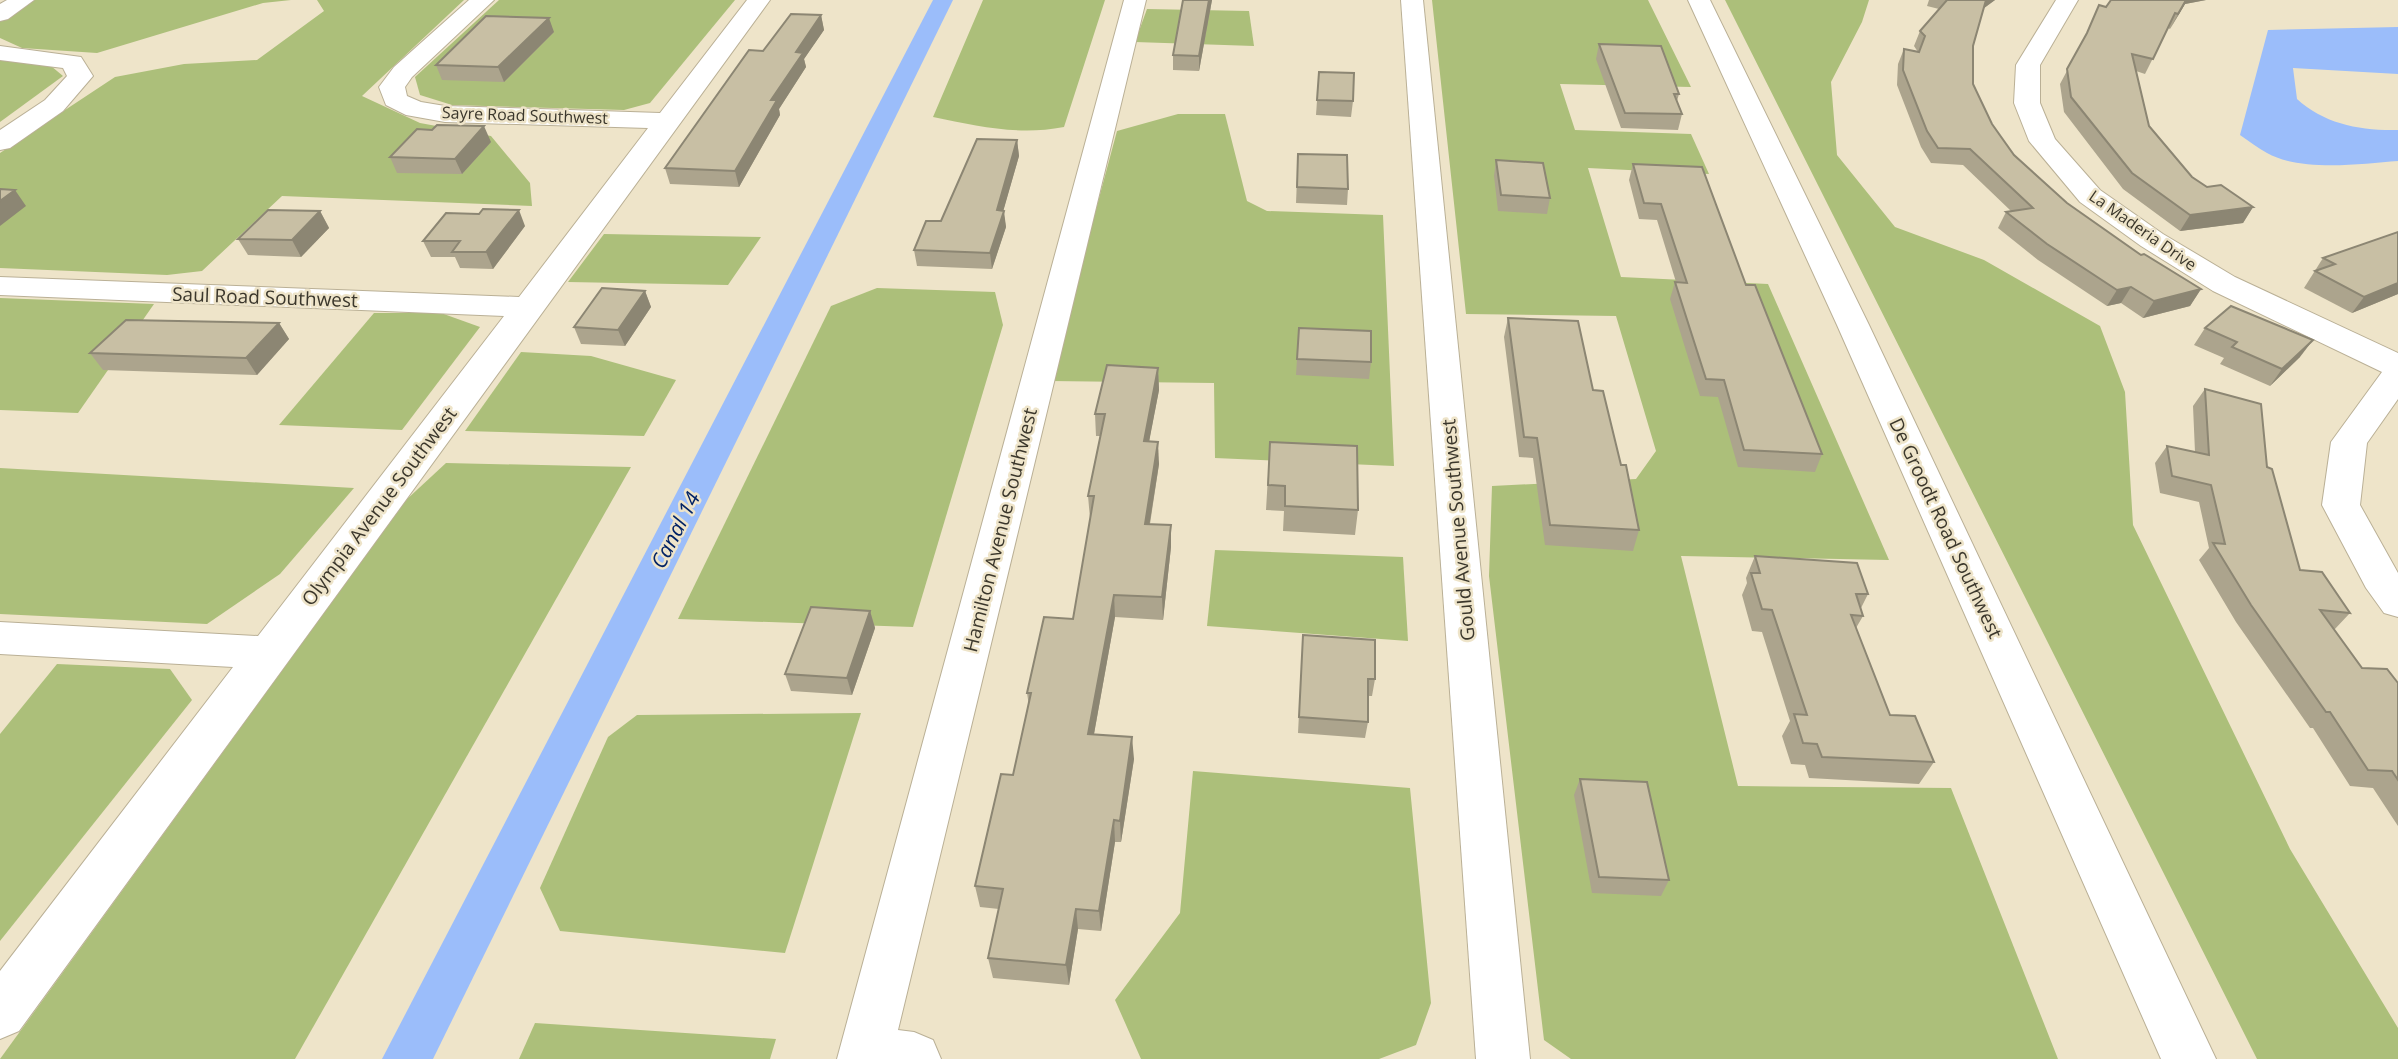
<svg xmlns="http://www.w3.org/2000/svg" width="2398" height="1059" font-family="'Open Sans',sans-serif">
<style>
.forest{fill:#acbf7a}
.water{fill:#9bbdfa}
.lines{fill:none;stroke-linecap:round;stroke-linejoin:round}
.canal{fill:#9bbdfa;fill-rule:evenodd}
.minor-casing{stroke:#bab096;stroke-width:2}
.minor{fill:#fff;fill-rule:evenodd}
.wall{fill:#aca48d}
.shaded-wall{fill:#8c8673}
.building{fill:#c8bfa4;stroke:#8c8673;stroke-width:2}
.labels{text-anchor:middle;dominant-baseline:central;stroke-width:5;stroke-linejoin:round;paint-order:stroke}
.far-street-label{font-size:16px;fill:#3b372c;stroke:#eee4c9}
.street-label{font-size:19px;fill:#3b372c;stroke:#eee4c9}
.water-label{font-size:21px;font-style:italic;fill:#012265;stroke:#eee4c9}
</style>
<rect width="100%" height="100%" fill="#eee4c9"/>
<g class="forest">
<path d="M33 0H291L263 3 97 53 22 48 0 38V19Z"/>
<path d="M317 0H464L362 96 420 123 491 136 530 183 532 206 282 196 202 271 167 275 0 268V153L115 77 184 64 257 60 324 11Z"/>
<path d="M499 0H735L650 103 624 110 452 105 420 95 415 77Z"/>
<path d="M983 0H1105L1064 127C1018 136 978 126 933 117Z"/>
<path d="M1432 0H1648L1691 87 1560 84 1575 130 1691 134 1709 174 1588 168 1621 277 1768 284 1889 560 1681 556 1738 786 1951 788 2058 1059H1571L1544 1040 1489 576 1492 486 1636 479 1656 451 1616 316 1466 314Z"/>
<path d="M1725 0H1869L1862 22 1831 82 1837 155 1895 227 1984 260 2100 326 2125 392 2133 525 2290 849 2398 1028V1059H2257Z"/>
<path d="M1147 9 1249 11 1254 46 1135 42Z"/>
<path d="M0 60 51 66 63 76 0 122Z"/>
<path d="M1178 114H1225L1247 201 1267 211 1383 215 1394 466 1215 458 1214 383 1050 381 1117 131Z"/>
<path d="M604 234 761 237 728 285 568 282Z"/>
<path d="M877 288 995 292 1003 325 913 627 678 619 831 306Z"/>
<path d="M0 298 154 304 78 413 0 410Z"/>
<path d="M374 313H441L480 327 402 430 279 425Z"/>
<path d="M521 352 591 356 676 380 644 436 465 431Z"/>
<path d="M446 463 631 467 295 1059H0L405 501Z"/>
<path d="M0 468 354 488 280 574 207 624 0 614Z"/>
<path d="M1215 550 1403 557 1408 641 1207 626Z"/>
<path d="M57 664 170 669 192 700 0 941V734Z"/>
<path d="M861 713 785 953 560 931 540 888 608 737 637 715Z"/>
<path d="M1193 771 1410 788 1431 1003 1416 1045 1379 1059H1141L1115 1000 1180 913Z"/>
<path d="M535 1023 776 1039 770 1059H519Z"/>
</g>
<path class="water" d="M2398 27V74L2293 68 2297 99C2324 124 2361 131 2398 130V161C2360 164 2301 172 2267 153 2258 148 2249 141 2240 135L2268 30Z"/>
<g class="lines">
<path class="canal" d="M933 0H953L433 1059H382Z"/>
<defs>
<g id="minor">
<path d="M7 0H34L8 19 0 21V4Z"/>
<path d="M469 0H494L412 77 405 87 407 96 421 102 445 106 660 113 747 0H770L19 1031 0 1039V971L233 667 0 654V622L258 636 504 316 0 295V277L519 297 648 128 445 122 406 115 386 105 379 87 394 67Z"/>
<path d="M1124 0H1146L898 1030 914 1032 933 1040 941 1059H837Z"/>
<path d="M1401 0H1423L1530 1059H1476Z"/>
<path d="M1688 0H1710L1869 325 2216 1059H2161L1837 325Z"/>
<path d="M2056 0H2078L2040 65V103L2055 139 2100 190 2163 234 2235 277 2398 353V399L2367 443 2360 505 2398 573V617L2384 613 2366 588 2322 505 2331 442 2382 372 2213 291 2141 246 2080 202 2029 141 2014 103 2016 65Z"/>
<path d="M0 46 81 57 93 76 63 111 10 148 0 150V130L45 100 67 76 63 68 0 60Z"/>
</g>
</defs>
<use href="#minor" class="minor-casing"/>
<use href="#minor" class="minor"/>
</g>
<g class="wall">
<path d="M1183 0H1212L1199 71 1173 70V55Z"/>
<path d="M1929 0H1995L1984 8 1973 46V84L1992 124 2014 155 2067 203 2141 255 2201 289 2190 306 2143 318 2121 303 2107 306 2038 260 1998 228 2006 212 2011 211 1963 165 1931 163 1921 147 1897 85 1898 64 1904 49 1918 52 1914 46 1920 31 1939 9 1927 6Z"/>
<path d="M2111 0H2206L2185 4 2170 29 2168 28 2145 74 2136 71 2149 126 2192 177 2207 187 2253 207 2243 223 2180 231 2123 189 2064 112 2060 84 2083 41 2099 5 2106 7Z"/>
<path d="M821 15 824 30 804 59 806 67 779 109 780 115 739 187 670 184 665 168 763 51Z"/>
<path d="M554 32 504 82 442 80 436 65Z"/>
<path d="M1599 44 1679 94 1677 101 1682 114 1678 130 1621 128 1596 59Z"/>
<path d="M1319 72 1353 101 1351 117 1316 115Z"/>
<path d="M1017 140 1019 156 1003 211 1006 227 992 269 917 266 914 250Z"/>
<path d="M491 142 462 174 397 173 390 157Z"/>
<path d="M1298 154 1348 189 1347 205 1296 203Z"/>
<path d="M1496 160 1550 198 1547 214 1498 211 1494 176Z"/>
<path d="M1633 164 1746 285 1822 454 1815 472 1738 467 1718 397 1700 396 1670 299 1675 282H1676L1657 220 1639 219 1629 180Z"/>
<path d="M320 211 329 228 301 257 248 255 238 239Z"/>
<path d="M525 226 493 269 460 268 455 257H431L423 241Z"/>
<path d="M2398 232V294L2352 313 2304 288 2323 258Z"/>
<path d="M645 291 651 307 625 346 581 344 574 327Z"/>
<path d="M1508 318 1593 390 1621 465 1639 530 1633 551 1545 545 1533 458 1519 457 1504 337Z"/>
<path d="M279 323 289 339 257 375 103 370 90 353Z"/>
<path d="M1299 328 1371 362 1369 379 1296 375Z"/>
<path d="M2205 328 2300 357 2270 386 2220 364 2224 358 2194 345Z"/>
<path d="M1158 368 1159 390 1149 441 1159 464 1150 524 1171 525V547L1163 620 1115 617 1094 734 1134 759 1121 842H1115L1101 931 1078 929 1069 985 993 978 988 958 999 909 980 907 975 886 1013 775 1029 706 1027 693 1073 619 1091 518H1090L1088 496 1100 436H1096L1095 414Z"/>
<path d="M2205 389 2267 467 2300 570 2350 613 2334 630 2362 668 2398 683V826L2373 788 2350 786 2313 728H2310L2236 622 2199 560 2209 548 2199 502 2160 493 2155 463 2167 446 2195 452 2193 406Z"/>
<path d="M1270 442 1358 510 1355 535 1283 531 1284 511 1266 510Z"/>
<path d="M1755 556 1868 594 1861 608 1863 616 1856 628 1890 715 1934 762 1919 784 1809 778 1805 765 1791 764 1782 736 1790 721 1762 632 1752 631 1742 595 1747 583 1746 578Z"/>
<path d="M870 611 875 628 852 695 791 691 785 674Z"/>
<path d="M1303 635 1375 679 1372 696H1368V722L1365 738 1298 733Z"/>
<path d="M1580 779 1669 880 1661 896 1592 893 1574 795Z"/>
</g>
<g class="shaded-wall">
<path d="M1209 0H1212L1199 71V56Z"/>
<path d="M1982 0H1995L1976 14Z"/>
<path d="M2186 0H2206L2185 4 2170 29Z"/>
<path d="M821 15 824 30 804 59 806 67 779 109 780 115 739 187 735 171 796 52Z"/>
<path d="M549 18 554 32 504 82 498 67Z"/>
<path d="M484 126 491 142 462 174 455 159Z"/>
<path d="M1017 140 1019 156 999 226 1004 211 1006 227 992 269 990 253 997 210Z"/>
<path d="M15 190 26 206 0 226V201Z"/>
<path d="M2253 207 2243 223 2180 231 2190 215Z"/>
<path d="M519 210 525 226 493 269 486 252Z"/>
<path d="M320 211 329 228 301 257 292 240Z"/>
<path d="M2398 283V294L2352 313 2364 297Z"/>
<path d="M2131 287 2121 303 2107 306 2117 290Z"/>
<path d="M2201 289 2190 306 2143 318 2154 301Z"/>
<path d="M645 291 651 307 625 346 618 330Z"/>
<path d="M279 323 289 339 257 375 246 358Z"/>
<path d="M2313 340 2300 357 2270 386 2282 369Z"/>
<path d="M1158 368 1159 390 1145 463 1144 441Z"/>
<path d="M1158 442 1159 464 1146 546 1145 524Z"/>
<path d="M1171 525V547L1163 620 1162 597Z"/>
<path d="M1114 595 1115 617 1090 756 1088 734Z"/>
<path d="M870 611 875 628 852 695 847 678Z"/>
<path d="M1132 737 1134 759 1121 842 1120 821Z"/>
<path d="M1114 820 1115 842 1101 931 1099 911Z"/>
<path d="M1076 909 1078 929 1069 985 1066 965Z"/>
</g>
<g class="building">
<path d="M1183 0H1209L1199 56 1173 55Z"/>
<path d="M1947 0H1986L1973 46V84L1992 124 2014 155 2067 203 2141 255 2144 254 2201 289 2154 301 2131 287 2117 290 2047 244 2006 212 2033 208 1970 149 1938 148 1927 131 1903 70 1904 49 1919 52 1925 36 1920 31Z"/>
<path d="M2111 0H2186L2178 14 2175 13 2153 59 2132 54 2149 126 2192 177 2207 187 2221 185 2253 207 2190 215 2132 173 2071 97 2067 69 2087 33 2099 5 2106 7Z"/>
<path d="M791 14 821 15 796 52 803 53 771 100H777L735 171 665 168 749 50 763 51Z"/>
<path d="M486 16 549 18 498 67 436 65Z"/>
<path d="M1599 44 1661 46 1679 94H1674L1682 114 1625 113Z"/>
<path d="M1319 72 1354 73 1353 101 1317 100Z"/>
<path d="M437 125 484 126 455 159 390 157 417 129 432 130Z"/>
<path d="M977 139 1017 140 997 210 1004 211 990 253 914 250 926 221H941Z"/>
<path d="M1298 154 1347 155 1348 189 1297 187Z"/>
<path d="M1496 160 1543 163 1550 198 1501 195Z"/>
<path d="M1633 164 1702 167 1746 285H1755L1822 454 1744 450 1724 380 1706 379 1675 282 1687 283 1661 204 1644 203Z"/>
<path d="M0 189 15 190 0 201Z"/>
<path d="M483 209 519 210 486 252H452L460 241H423L446 213 479 214Z"/>
<path d="M268 210 320 211 292 240 238 239Z"/>
<path d="M2398 232V283L2364 297 2315 271 2335 264 2323 258Z"/>
<path d="M602 288 645 291 618 330 574 327Z"/>
<path d="M2231 306 2313 340 2282 369 2232 347 2237 342 2205 328Z"/>
<path d="M1508 318 1578 321 1593 390 1603 391 1621 465H1626L1639 530 1550 525 1537 438 1524 437Z"/>
<path d="M126 320 279 323 246 358 90 353Z"/>
<path d="M1299 328 1371 331V362L1297 359Z"/>
<path d="M1107 365 1158 368 1144 441 1158 442 1145 524 1171 525 1162 597 1114 595 1088 734 1132 737 1120 821 1114 820 1099 911 1076 909 1066 965 988 958 1003 889 975 886 1001 774 1013 775 1031 693H1027L1044 617 1073 619 1094 496H1088L1105 414H1095Z"/>
<path d="M2205 389 2261 404 2267 467 2272 469 2300 570 2322 572 2350 613 2320 610 2362 668 2387 669 2398 683V780L2392 771 2368 770 2330 712H2326L2251 605 2213 543 2225 544 2211 485 2172 476 2167 446 2209 455Z"/>
<path d="M1270 442 1357 446 1358 510 1285 506V486L1268 485Z"/>
<path d="M1755 556 1857 563 1868 594H1856L1863 616 1851 615 1890 715 1915 716 1934 762 1822 757 1817 744 1803 743 1794 714 1807 715 1772 610 1762 609 1751 573H1760Z"/>
<path d="M811 607 870 611 847 678 785 674Z"/>
<path d="M1303 635 1375 640V679H1368V722L1299 717Z"/>
<path d="M1580 779 1647 782 1669 880 1599 877Z"/>
</g>
<g class="labels">
<g class="far-street-label">
<text transform="translate(525 115) rotate(2)">Sayre Road Southwest</text>
<text transform="translate(2143 230) rotate(35)">La Maderia Drive</text>
</g>
<g class="street-label">
<text transform="translate(265 297) rotate(2)">Saul Road Southwest</text>
<text transform="translate(379 506) rotate(-53)">Olympia Avenue Southwest</text>
<text transform="translate(1946 528) rotate(65)">De Groodt Road Southwest</text>
<text transform="translate(1000 530) rotate(-76)">Hamilton Avenue Southwest</text>
<text transform="translate(1458 530) rotate(-95)">Gould Avenue Southwest</text>
</g>
<g class="water-label">
<text transform="translate(675 530) rotate(-63)">Canal 14</text>
</g>
</g>
</svg>
